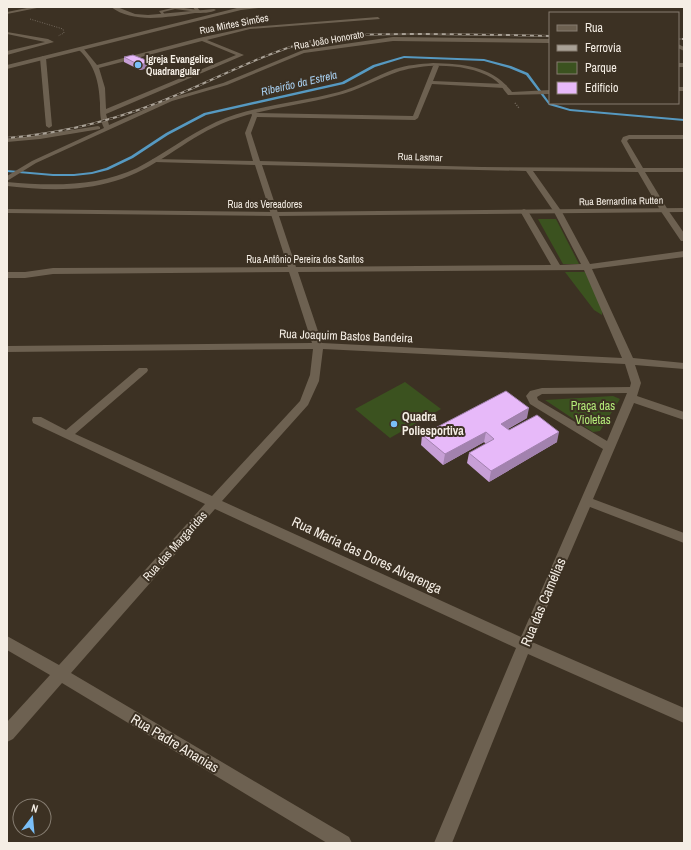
<svg xmlns="http://www.w3.org/2000/svg" width="691" height="850" font-family="'Archivo Narrow',sans-serif">
<style>
.green{fill:#3b521f}
.lines{fill:none;stroke-linecap:round;stroke-linejoin:round}
.stream{fill:#5699c1;fill-rule:evenodd}
.path-far1{stroke:#746a5e;stroke-width:1;stroke-dasharray:1 1.5;stroke-linecap:butt}
.path{stroke:#746a5e;stroke-width:1.5;stroke-dasharray:1 1.5;stroke-linecap:butt}
.service{fill:#6d6151;fill-rule:evenodd}
.minor{fill:#6d6151;fill-rule:evenodd}
.tertiary{fill:#6d6151;fill-rule:evenodd}
.rail-casing{stroke:#a9a196;stroke-width:2}
.rail{stroke:#3c3123;stroke-width:1.5;stroke-dasharray:4;stroke-linecap:butt}
.wall{fill:#c79fd6}
.shaded-wall{fill:#a282ae}
.building{fill:#e7b9f9;stroke:#a282ae}
.poi-dot{fill:#7abff8;stroke:#3c3123;stroke-width:1.5}
.labels{text-anchor:middle;dominant-baseline:central;stroke-width:4;stroke-linejoin:round;paint-order:stroke}
.far-street-label{font-size:10px;fill:#f5eee5;stroke:#3c3123}
.far-poi-label{font-size:10px;font-weight:bold;fill:#f5eee5;stroke:#3c3123;text-anchor:start}
.far-water-label{font-size:11px;font-style:italic;fill:#a8cff0;stroke:#3c3123}
.street-label{font-size:12px;fill:#f5eee5;stroke:#3c3123}
.park-label{font-size:12px;fill:#b3ea78;stroke:#3c3123}
.poi-label{font-size:12px;font-weight:bold;fill:#f5eee5;stroke:#3c3123;text-anchor:start}
.near-street-label{font-size:14px;fill:#f5eee5;stroke:#3c3123}
</style>
<rect width="100%" height="100%" fill="#3c3123"/>
<g class="green">
<path d="M538 219H556L579 264H563Z"/>
<path d="M565 272H585L602 309V315L594 310Z"/>
<path d="M405 382 441 409 390 438 355 409Z"/>
<path d="M613 396 620 399 600 431 593 432 545 400Z"/>
</g>
<g class="lines">
<path class="stream" d="M404 56 484 59 511 66 528 73 550 103 570 109 684 119V121L570 111 549 105 526 75 509 68 484 61 404 58 375 67 344 84 206 115 168 135 133 158 108 170 92 174 74 176H53L7 172V170L53 174H74L92 172 106 168 131 156 166 133 204 113 342 82 373 65Z"/>
<path class="path-far1" d="M30 19 63 29 64 33 58 36"/>
<path class="path" d="M515 103 519 108"/>
<path class="service" d="M177 7 198 10 200 11 198 12 175 9 163 12 165 15 163 16 159 11Z"/>
<g class="minor">
<path d="M32 7H42L7 14V12Z"/>
<path d="M193 7H197L200 11 196 12Z"/>
<path d="M378 17 380 19 250 29 207 40 244 55 106 114 109 125 168 99 223 83 303 50 393 37 550 39V43L393 41 304 53 227 85 172 101 36 163 7 181V176L32 161 104 128C100 120 100 112 100 103 99 82 95 65 79 50V48H83L97 65 199 38 250 27ZM202 41 236 55 106 109 105 88 99 68Z"/>
<path d="M7 32 48 39 54 42 7 55V51L45 42 7 34Z"/>
<path d="M678 44 684 47V51L678 48Z"/>
<path d="M43 56 46 58 52 126 49 128 46 126 40 58Z"/>
<rect x="678" y="63" width="6" height="4"/>
<path d="M436 64 439 66 433 81 504 84 507 86 504 88 432 84 418 118 415 120 257 117 251 133 260 161 482 167 636 168 621 141 623 137 629 135H684V139H629L627 141 643 168H684V172H645L668 210 684 233V241H681L660 210 638 172 533 171 562 212 590 264 684 251V257L592 269 633 358 684 363V369L635 365 641 383 637 396 684 412V420L634 403 593 499 684 533V543L590 507 532 642 684 708V723L528 654 452 843H434L516 648 215 509 71 673 349 837 352 843H327L62 683 13 739 7 742V722L50 675 7 650V636L59 665 205 504 33 423 32 420 33 417H41L66 430 139 368H147L148 370 147 372 75 434 212 496 300 401 310 375 313 349 7 352V346L312 343 289 272 53 274 25 278H7V272H25L53 268 288 267 255 165 155 162 152 160 153 159 253 161 245 133 252 115 251 113 254 111 257 113 413 116 433 66ZM262 165 526 171 554 212 581 264 560 265 528 211 524 209 520 211 551 265 296 267ZM584 270 622 358 322 343 298 272ZM323 349 625 364 631 383 630 387 542 388 530 391 526 396 530 404 603 449 521 637 222 501 308 405 319 381ZM627 393 607 441 538 400 537 397 542 394Z"/>
<path d="M98 126 100 127V129L40 139 7 142V138L40 135Z"/>
</g>
<g class="tertiary">
<path d="M111 7H117L135 14 148 15 214 9 216 10C211 13 202 13 195 13 169 17 133 24 111 7Z"/>
<path d="M241 7H267L241 10 7 69V65Z"/>
<path d="M433 63C464 64 492 66 512 92L550 90V94L508 95C503 89 499 82 492 78 467 63 427 63 400 71 378 78 358 91 335 96 298 106 257 109 221 124 184 140 154 170 115 181 80 192 43 190 7 186V182C51 186 97 187 137 168 164 154 188 135 216 122 254 105 298 103 339 92 358 87 376 76 395 69 407 65 420 64 433 63Z"/>
<rect x="678" y="87" width="6" height="4"/>
<path d="M684 208V212L275 216 7 213V209L275 212Z"/>
</g>
<defs>
<g id="rail">
<path d="M678 39H684"/>
<path d="M7 138C67 133 124 118 179 94 218 78 256 57 297 45 338 33 380 34 423 34 465 34 508 35 550 36"/>
</g>
</defs>
<use href="#rail" class="rail-casing"/>
<use href="#rail" class="rail"/>
</g>
<g class="wall">
<path d="M124 57 151 62 152 67 140 70 124 62Z"/>
<path d="M527 418 508 429 509 430 557 442 489 482 467 463 469 453 486 444 484 442 443 465 421 445 422 435Z"/>
</g>
<g class="shaded-wall">
<path d="M151 62 152 67 140 70 139 65Z"/>
<path d="M529 408 527 418 499 434 501 424Z"/>
<path d="M486 432 484 442 443 465 445 454Z"/>
<path d="M559 432 557 442 489 482 491 471Z"/>
</g>
<g class="building">
<path d="M133 55 151 62 139 65 124 57Z"/>
<path d="M506 391 529 408 501 424 509 430 537 415 559 432 491 471 469 453 494 439 486 432 445 454 422 435Z"/>
</g>
<g class="poi-dot">
<circle cx="138" cy="65" r="4"/>
<circle cx="394" cy="424" r="4"/>
</g>
<g class="labels">
<g class="far-street-label">
<text transform="translate(234 24) rotate(-11)">Rua Mirtes Simões</text>
<text transform="translate(329 40) rotate(-10)">Rua João Honorato</text>
<text transform="translate(420 157) rotate(2)">Rua Lasmar</text>
<text transform="translate(621 201) rotate(-1)">Rua Bernardina Rutten</text>
<text x="265" y="204">Rua dos Vereadores</text>
<text x="305" y="259">Rua Antônio Pereira dos Santos</text>
</g>
<g class="far-poi-label">
<text x="146" y="59">Igreja Evangelica<tspan x="146" dy="12">Quadrangular</tspan></text>
</g>
<g class="far-water-label">
<text transform="translate(299 83) rotate(-13)">Ribeirão da Estrela</text>
</g>
<g class="street-label">
<text transform="translate(346 336) rotate(2)">Rua Joaquim Bastos Bandeira</text>
<text transform="translate(175 546) rotate(-48)">Rua das Margaridas</text>
</g>
<g class="park-label">
<text x="593" y="406">Praça das<tspan x="593" dy="14">Violetas</tspan></text>
</g>
<g class="poi-label">
<text x="402" y="417">Quadra<tspan x="402" dy="14">Poliesportiva</tspan></text>
</g>
<g class="near-street-label">
<text transform="translate(367 555) rotate(25)">Rua Maria das Dores Alvarenga</text>
<text transform="translate(543 602) rotate(-67)">Rua das Camélias</text>
<text transform="translate(175 743) rotate(31)">Rua Padre Ananias</text>
</g>
</g>
<rect width="691" height="850" fill="none" stroke="#f5eee5" stroke-width="16"/>
<rect x="549" y="12" width="130" height="92" fill="#3c3123" stroke="#867d71"/>
<rect x="557" y="25" width="20" height="6" fill="#6d6151" stroke="#867d71"/>
<text x="585" y="32" font-size="12" fill="#f5eee5">Rua</text>
<rect x="557" y="45" width="20" height="6" fill="#a9a196" stroke="#867d71"/>
<text x="585" y="52" font-size="12" fill="#f5eee5">Ferrovia</text>
<rect x="557" y="62" width="20" height="12" fill="#3b521f" stroke="#867d71"/>
<text x="585" y="72" font-size="12" fill="#f5eee5">Parque</text>
<rect x="557" y="82" width="20" height="12" fill="#e7b9f9" stroke="#867d71"/>
<text x="585" y="92" font-size="12" fill="#f5eee5">Edifício</text>
<g transform="translate(32 818) rotate(16)"><circle r="19" fill="#3c3123" stroke="#867d71"/>
<path d="M0-3L7 15L0 10L-7 15Z" fill="#7abff8"/>
<text y="-6" font-size="11" font-weight="bold" text-anchor="middle" fill="#f5eee5">N</text>
</g>
</svg>
